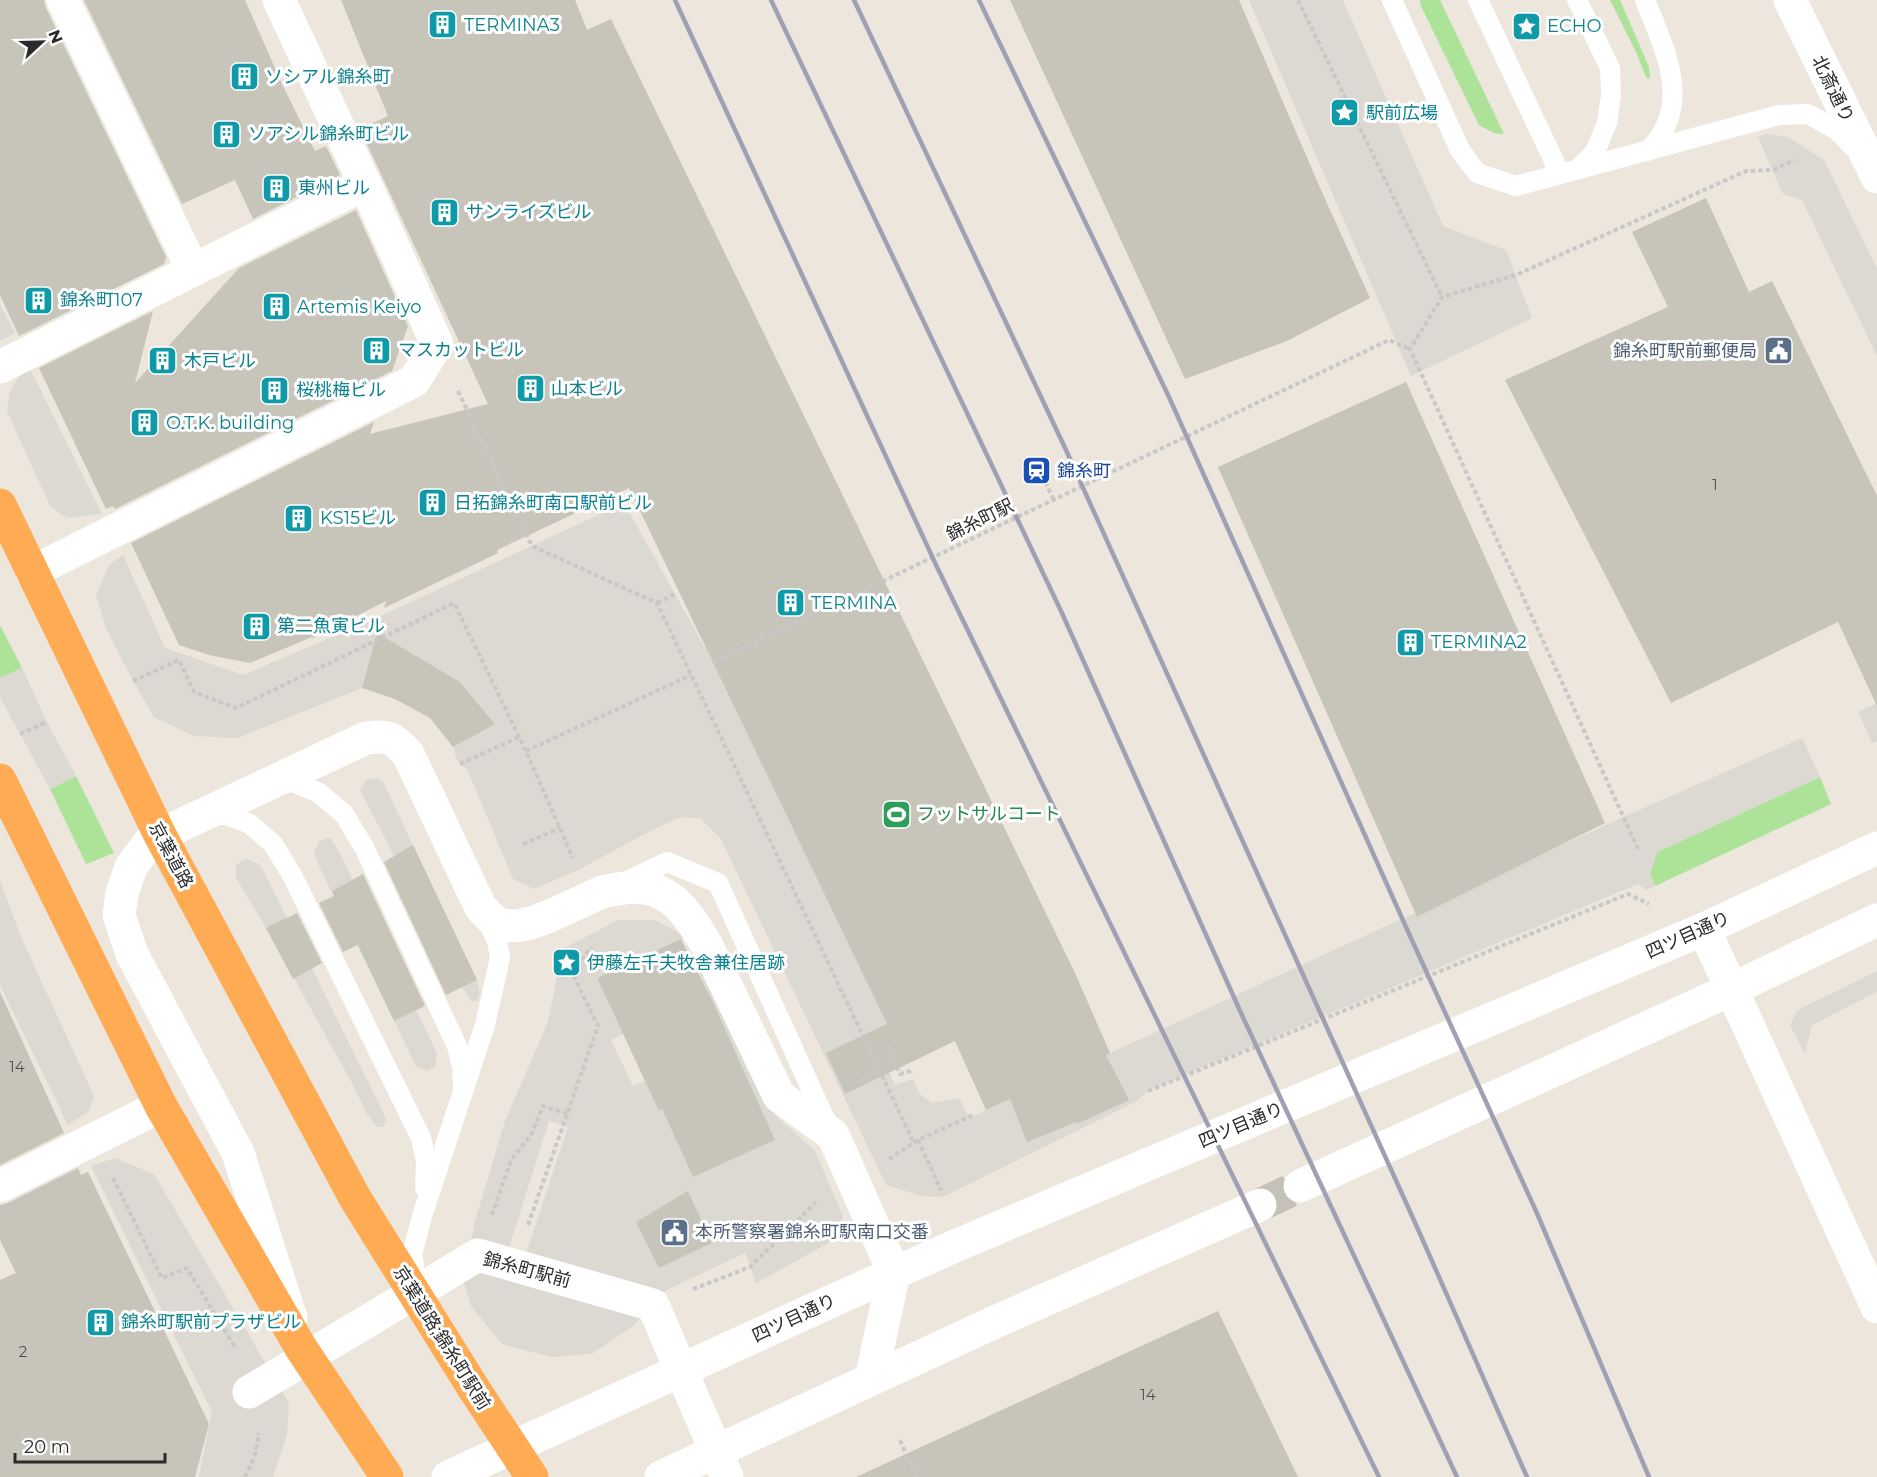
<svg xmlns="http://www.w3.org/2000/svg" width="1877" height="1477" font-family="Montserrat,'Noto Sans JP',sans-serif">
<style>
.green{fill:#ace398}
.plaza{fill:#dcd9d3;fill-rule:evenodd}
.building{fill:#c7c4ba}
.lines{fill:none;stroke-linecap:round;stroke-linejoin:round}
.secondary-tunnel{stroke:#c5c0b8;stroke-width:33;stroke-dasharray:33 16;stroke-linecap:butt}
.path{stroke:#c8c8c8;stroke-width:4;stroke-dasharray:4.5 3;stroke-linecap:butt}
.lane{stroke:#fff;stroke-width:20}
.street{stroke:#fff;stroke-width:33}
.secondary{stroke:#fff;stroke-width:33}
.highway{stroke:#ffab54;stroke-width:33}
.rail{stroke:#9fa0b4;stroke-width:4.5}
.labels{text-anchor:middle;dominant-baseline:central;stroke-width:6;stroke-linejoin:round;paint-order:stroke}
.number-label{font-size:15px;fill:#51504e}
.culture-label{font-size:18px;fill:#0d838f;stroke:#fff;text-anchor:start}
.street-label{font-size:18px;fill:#2a2a2a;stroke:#fff}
.service-label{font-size:18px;fill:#4e5e75;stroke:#fff;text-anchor:end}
.transit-label{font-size:18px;fill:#164399;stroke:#fff;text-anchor:start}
.leisure-label{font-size:18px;fill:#27864d;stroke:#fff;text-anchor:start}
</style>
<rect width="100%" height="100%" fill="#ece6dc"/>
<g class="green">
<path d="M1420 0H1440L1504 134 1494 133 1479 125 1420 4Z"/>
<path d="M1610 0H1620L1649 67 1650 77 1648 79 1646 77 1636 52Z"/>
<path d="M0 625 22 668 0 678Z"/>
<path d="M76 776 114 853 86 864 50 789Z"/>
<path d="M1820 777 1831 804 1655 886 1650 874 1657 852Z"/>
</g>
<g class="plaza">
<path d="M1249 0H1343L1443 226 1506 250 1532 318 1411 376Z"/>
<path d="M1766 134 1788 137 1824 160 1877 269V356L1802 200 1783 194 1758 137Z"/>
<path d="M0 304 15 333 0 341Z"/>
<path d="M29 367 102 514 67 518 50 506 7 411 10 392 17 379Z"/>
<path d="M624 503 713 662 896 1042 879 1050 895 1085 913 1079 920 1094 932 1103 959 1098 969 1118 1621 818 1802 738 1820 777 1657 852 1650 874 1655 886 1647 890 1638 884 1150 1089 1137 1101 943 1197 922 1196 886 1185 721 839 700 818 681 817 656 828 578 870 534 889 513 879 467 769 460 764 456 758 453 747 495 723 460 682 420 659 374 645 362 688 237 738 194 736 154 717 133 681 106 628 96 595 109 565 123 555 165 648 243 675 374 619Z"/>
<path d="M22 668 47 722 76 776 50 789 0 697V678Z"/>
<path d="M1877 703V741L1872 743 1858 712Z"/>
<path d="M377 778 383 782 477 980 480 993 477 1001H471L462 987 360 790 367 780Z"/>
<path d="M330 837 340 854 437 1053 435 1066 427 1071 416 1066 319 866 314 852 319 842Z"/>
<path d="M246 858 260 865 271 886 384 1114 386 1120 384 1127H377L367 1114 352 1083 266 928 236 878V865Z"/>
<path d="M0 881 21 937 94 1096 89 1111 68 1125 0 985Z"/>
<path d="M618 920H655L688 938 775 1115 815 1151 843 1216 834 1240 756 1283 745 1253 665 1291 633 1326 592 1354 551 1357 502 1344 471 1306 463 1280 475 1221 505 1121 548 1022 557 975 553 954ZM684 938 775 1140 727 1162 688 1166 662 1109 659 1110 645 1081 633 1086 611 1040 623 1034 597 978ZM549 1121 568 1127 526 1253 509 1248ZM693 1202 712 1243 659 1267 636 1222 665 1205Z"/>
<path d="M1877 971V992L1812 1025 1805 1054 1790 1025 1798 1010Z"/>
<path d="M115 1158 154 1174 289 1403 287 1434 273 1477H199L212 1412 91 1166Z"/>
</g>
<g class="building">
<path d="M0 0H44L46 8 166 257 164 264 19 336 0 295Z"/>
<path d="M84 0H245L282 84 315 151 326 146 340 175 253 219 235 180 182 204Z"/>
<path d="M341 0H575L587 30 611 19 1075 973 1110 1053 1106 1055 1129 1100 1077 1124 1076 1122 1027 1142 1010 1099 986 1110 955 1041 845 1094 826 1053 887 1024 629 488 497 550 498 553 384 608 386 601 313 638 312 637 250 663 209 655 179 645 131 543 374 422 370 434 488 404 360 129 388 116Z"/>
<path d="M1010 0H1239L1321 190 1370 298 1287 341 1185 379Z"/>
<path d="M1706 198 1749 292 1772 281 1877 496V706L1838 622 1671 703 1505 380 1668 307 1632 232Z"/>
<path d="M356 210 408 326 392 371 115 509 113 506 106 509 39 368 153 311 135 383 239 268Z"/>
<path d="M1406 382 1605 823 1417 917 1218 467Z"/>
<path d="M377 633 460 682 495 724 453 747 430 718 395 699 362 688Z"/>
<path d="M413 845 477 980 446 995 384 862Z"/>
<path d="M363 874 425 1006 394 1021 358 945 343 952 319 903 334 896 332 891Z"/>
<path d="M297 913 322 963 293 979 266 928Z"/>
<path d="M681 939 712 1000 775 1140 693 1177 662 1109 659 1111 597 978Z"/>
<path d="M0 992 64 1133 0 1165Z"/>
<path d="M78 1168 81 1175 88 1172 209 1424 195 1477H0V1280L16 1273 0 1240V1205L8 1203Z"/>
<path d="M688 1191 712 1243 659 1268 636 1222Z"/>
<path d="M1218 1311 1298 1477H856L1174 1331Z"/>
</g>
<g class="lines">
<path class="secondary-tunnel" d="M1260 1205 1300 1186"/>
<g class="path">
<path d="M1298 0 1442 297"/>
<path d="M458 391 532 546 657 603 914 1143"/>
<path d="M1045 482 1054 500"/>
<path d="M657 603 675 594"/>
<path d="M713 662 1389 340 1410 349"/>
<path d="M133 681 179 660 194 692 236 708 454 603 526 751 573 858"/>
<path d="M20 734 47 722"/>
<path d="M526 751 691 675"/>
<path d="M460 764 519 737"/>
<path d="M523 844 560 828"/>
<path d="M1638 849 1410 349 1442 297 1516 275 1746 171 1773 170 1795 160"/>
<path d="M888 1046 900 1074 914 1070"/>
<path d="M854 1083 880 1072"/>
<path d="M1148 1091 1628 894 1649 904"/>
<path d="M918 1140 941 1190"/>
<path d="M889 1159 918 1140 973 1115"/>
<path d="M113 1178 162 1278 187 1268 236 1349"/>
<path d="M492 1215 511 1160 531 1135 543 1106 568 1114"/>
<path d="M528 1225 598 1026 573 975 591 947"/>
<path d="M693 1289 750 1267 816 1202"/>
<path d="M900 1440 916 1477"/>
<path d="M245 1477 255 1455 259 1433"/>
</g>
<g class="lane">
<path d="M1392 0 1460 150 1477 173 1516 186 1779 115 1808 114 1837 130 1853 147"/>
<path d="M1478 0 1554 161 1557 175"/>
<path d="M1577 0 1610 68 1611 96 1607 123 1595 152 1578 169"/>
<path d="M1645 0C1665 50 1694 106 1648 151"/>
<path d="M277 784 293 782 319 793 344 814 364 847 457 1046 462 1067 463 1086"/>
<path d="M211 815H226L250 824 273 844 293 877 421 1138 426 1161 425 1188"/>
<path d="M623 883 667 862 718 883 829 1128"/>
<path d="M417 1283 412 1254 423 1213 485 1025 500 958 497 941 485 915"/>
</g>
<g class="street">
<path d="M63 0 193 270"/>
<path d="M0 367 365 184"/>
<path d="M32 572 414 381 437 344 365 184 279 0"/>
<path d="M1704 929 1877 1307"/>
<path d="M0 1186 161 1106"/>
<path d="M291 1318 238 1153 132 954 119 915 122 893 131 867 148 844 160 835 366 738C388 735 394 738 408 754L481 908C486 912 492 921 498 923 513 930 533 923 547 917 566 909 584 900 602 892 609 890 618 889 625 888 667 882 687 911 706 944L779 1096 833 1135 894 1273 871 1379"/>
<path d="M249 1392 478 1255 653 1305 727 1477"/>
</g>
<g class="secondary">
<path d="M1790 0 1877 177"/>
<path d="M1300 1186 1732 989 1877 920"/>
<path d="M448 1477 834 1300 962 1243 1704 929 1877 848"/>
<path d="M661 1477 997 1321 1260 1205"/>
</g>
<g class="highway">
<path d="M0 505 160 835 355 1198 474 1389 532 1477"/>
<path d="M0 780 161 1106 301 1348 387 1477"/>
</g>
<g class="rail">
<path d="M675 0 937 567 1379 1477"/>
<path d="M771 0 1061 611 1241 1013 1457 1477"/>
<path d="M854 0 1066 450 1417 1227 1527 1477"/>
<path d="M979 0 1169 397 1410 936 1536 1211 1649 1477"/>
</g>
</g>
<defs>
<symbol id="building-square" viewBox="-11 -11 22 22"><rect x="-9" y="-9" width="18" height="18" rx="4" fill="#0f9aa8" stroke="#fff"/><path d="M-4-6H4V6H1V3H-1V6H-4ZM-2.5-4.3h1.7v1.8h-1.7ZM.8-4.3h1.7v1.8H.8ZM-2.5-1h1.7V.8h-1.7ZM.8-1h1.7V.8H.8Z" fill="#fff"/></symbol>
<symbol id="sight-square" viewBox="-11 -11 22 22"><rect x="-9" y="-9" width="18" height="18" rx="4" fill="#0f9aa8" stroke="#fff"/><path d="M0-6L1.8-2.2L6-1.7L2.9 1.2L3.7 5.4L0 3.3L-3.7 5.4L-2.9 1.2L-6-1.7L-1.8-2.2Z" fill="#fff"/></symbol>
<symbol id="civic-square" viewBox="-11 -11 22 22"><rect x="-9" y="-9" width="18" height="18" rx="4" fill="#5c6f8a" stroke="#fff"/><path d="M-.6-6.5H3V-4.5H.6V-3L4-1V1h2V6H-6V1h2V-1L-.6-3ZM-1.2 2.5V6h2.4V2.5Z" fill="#fff"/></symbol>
<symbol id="station-square" viewBox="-11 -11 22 22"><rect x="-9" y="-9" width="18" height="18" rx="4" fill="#1a4fb4" stroke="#fff"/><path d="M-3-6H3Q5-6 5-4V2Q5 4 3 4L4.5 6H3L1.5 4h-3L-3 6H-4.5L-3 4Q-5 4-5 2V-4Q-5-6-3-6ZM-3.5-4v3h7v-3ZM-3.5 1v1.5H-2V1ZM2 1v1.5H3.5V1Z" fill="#fff"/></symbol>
<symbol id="stadium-square" viewBox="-11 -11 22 22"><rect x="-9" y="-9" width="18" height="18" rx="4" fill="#2e9e5b" stroke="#fff"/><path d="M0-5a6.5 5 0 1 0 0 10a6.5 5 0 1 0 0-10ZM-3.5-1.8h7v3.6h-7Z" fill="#fff"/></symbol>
</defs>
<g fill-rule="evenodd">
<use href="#building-square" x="426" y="8" width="33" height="33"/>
<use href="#sight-square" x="1510" y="10" width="33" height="33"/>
<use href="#building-square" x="228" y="60" width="33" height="33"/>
<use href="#sight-square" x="1328" y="96" width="33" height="33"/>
<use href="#building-square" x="210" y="118" width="33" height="33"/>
<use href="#building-square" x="260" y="172" width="33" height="33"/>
<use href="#building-square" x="428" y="196" width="33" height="33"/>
<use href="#building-square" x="22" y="284" width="33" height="33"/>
<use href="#building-square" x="260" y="290" width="33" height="33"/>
<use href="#building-square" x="360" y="334" width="33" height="33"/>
<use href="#civic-square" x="1762" y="334" width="33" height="33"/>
<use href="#building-square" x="146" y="344" width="33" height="33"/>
<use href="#building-square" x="514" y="372" width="33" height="33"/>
<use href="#building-square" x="258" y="374" width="33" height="33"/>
<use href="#building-square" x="128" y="406" width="33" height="33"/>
<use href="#station-square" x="1020" y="454" width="33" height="33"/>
<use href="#building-square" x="416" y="486" width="33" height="33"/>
<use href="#building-square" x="282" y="502" width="33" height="33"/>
<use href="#building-square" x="774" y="586" width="33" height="33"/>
<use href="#building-square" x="240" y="610" width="33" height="33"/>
<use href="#building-square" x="1394" y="626" width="33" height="33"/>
<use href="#stadium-square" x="880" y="798" width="33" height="33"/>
<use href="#sight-square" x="550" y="946" width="33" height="33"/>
<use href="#civic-square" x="658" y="1216" width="33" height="33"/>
<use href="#building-square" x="84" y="1306" width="33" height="33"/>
</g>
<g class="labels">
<g class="number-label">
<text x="1715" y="484">1</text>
<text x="17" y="1066">14</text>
<text x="23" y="1351">2</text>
<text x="1148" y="1394">14</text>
</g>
<g class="culture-label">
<text x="464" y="25">TERMINA3</text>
<text x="1547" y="26">ECHO</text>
<text x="265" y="77">ソシアル錦糸町</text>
<text x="1366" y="113">駅前広場</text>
<text x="248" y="134">ソアシル錦糸町ビル</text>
<text x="298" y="188">東州ビル</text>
<text x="466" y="212">サンライズビル</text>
<text x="60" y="300">錦糸町107</text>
<text x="297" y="307">Artemis Keiyo</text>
<text x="398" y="350">マスカットビル</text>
<text x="184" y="361">木戸ビル</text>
<text x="551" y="389">山本ビル</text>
<text x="296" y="390">桜桃梅ビル</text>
<text x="166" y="423">O.T.K. building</text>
<text x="454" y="503">日拓錦糸町南口駅前ビル</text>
<text x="320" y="518">KS15ビル</text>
<text x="811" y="603">TERMINA</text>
<text x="277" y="626">第二魚寅ビル</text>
<text x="1431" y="642">TERMINA2</text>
<text x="587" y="963">伊藤左千夫牧舎兼住居跡</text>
<text x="121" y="1322">錦糸町駅前プラザビル</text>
</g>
<g class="street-label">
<text transform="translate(1833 89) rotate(64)">北斎通り</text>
<text transform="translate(980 520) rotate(-26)">錦糸町駅</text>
<text transform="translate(171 855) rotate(62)">京葉道路</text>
<text transform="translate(1688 935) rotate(-24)">四ツ目通り</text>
<text transform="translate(1241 1125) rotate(-23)">四ツ目通り</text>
<text transform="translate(527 1270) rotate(15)">錦糸町駅前</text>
<text transform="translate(794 1318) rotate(-25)">四ツ目通り</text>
<text transform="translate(442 1338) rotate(58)">京葉道路;錦糸町駅前</text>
</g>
<g class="service-label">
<text x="1757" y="351">錦糸町駅前郵便局</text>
<text x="695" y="1232" text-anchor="start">本所警察署錦糸町駅南口交番</text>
</g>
<g class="transit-label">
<text x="1057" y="471">錦糸町</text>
</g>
<g class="leisure-label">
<text x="917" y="814">フットサルコート</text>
</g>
</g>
<g transform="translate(42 42) rotate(68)" stroke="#ffffff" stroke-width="4.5" paint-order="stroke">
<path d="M0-4.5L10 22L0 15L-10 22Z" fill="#2a2a2a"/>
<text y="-9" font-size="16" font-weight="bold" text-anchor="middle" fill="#2a2a2a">N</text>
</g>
<path d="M15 1453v9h150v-9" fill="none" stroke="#2a2a2a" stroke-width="3"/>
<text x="24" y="1453" font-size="18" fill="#2a2a2a" stroke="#ffffff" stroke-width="4.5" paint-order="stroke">20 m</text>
</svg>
